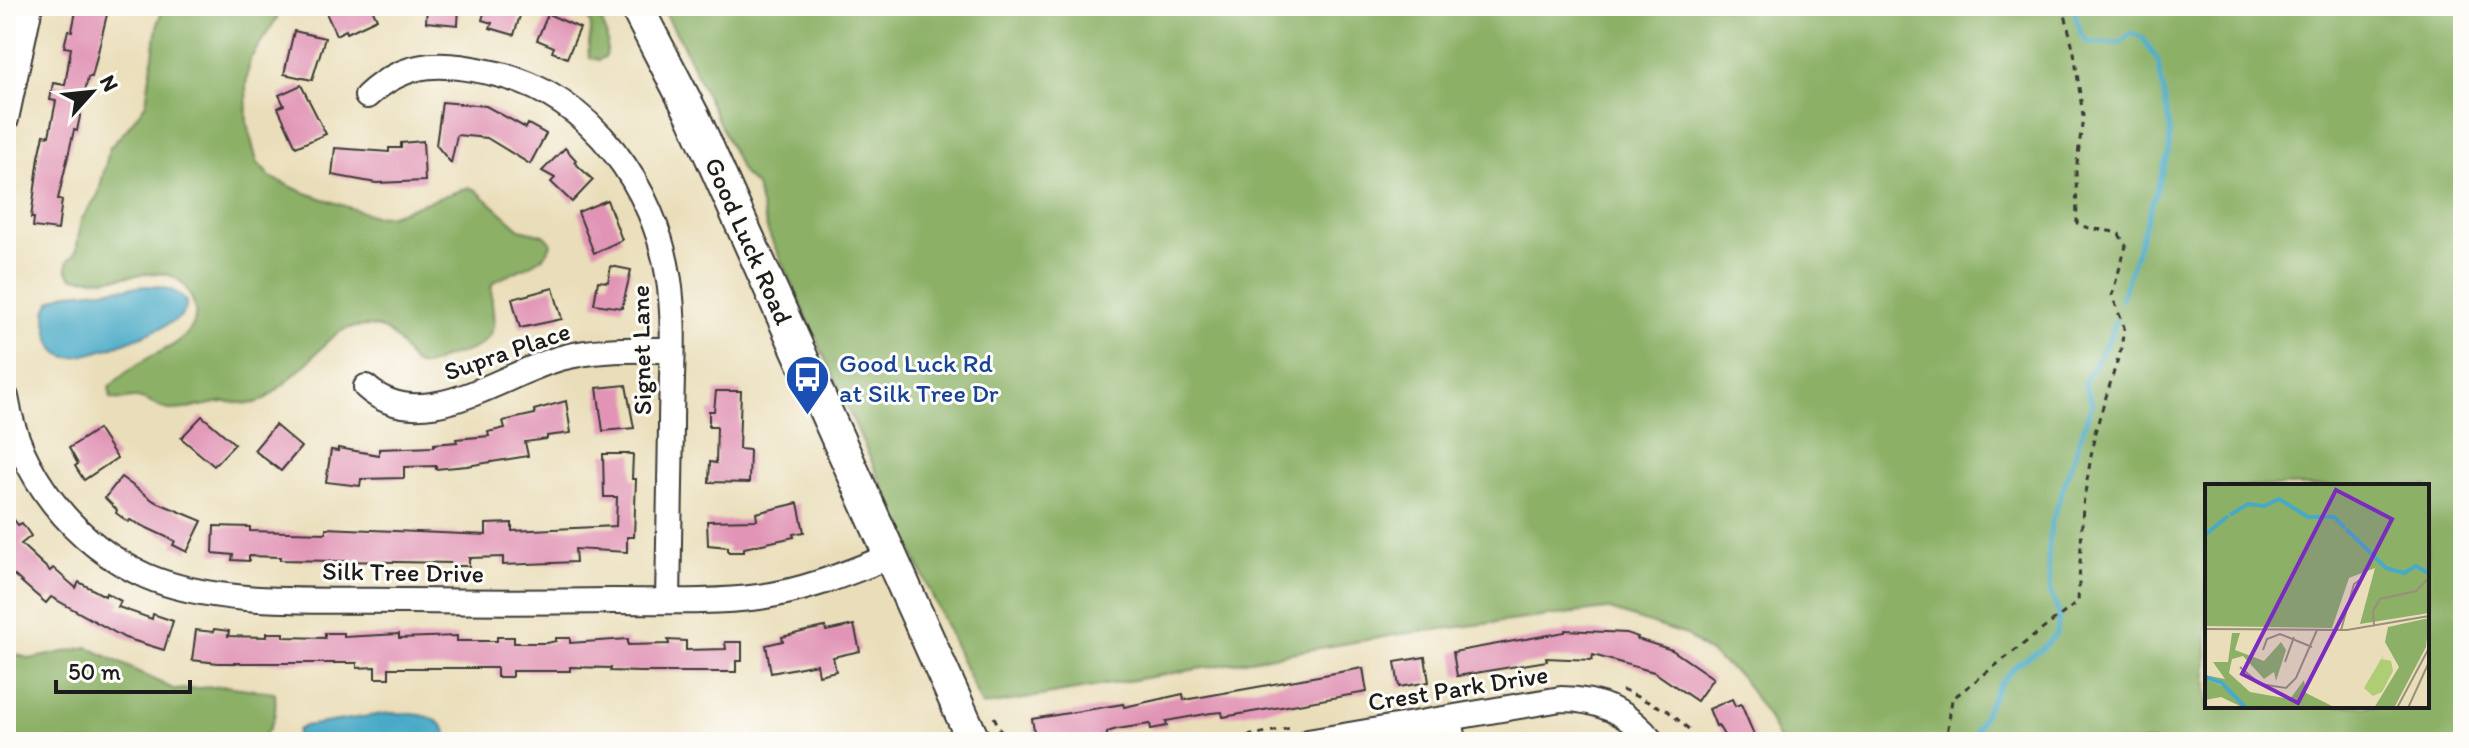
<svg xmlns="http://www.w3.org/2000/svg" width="2469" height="748" font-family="Itim,sans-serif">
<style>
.forest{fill:#8bb066;stroke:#546641;stroke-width:2;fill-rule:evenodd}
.water{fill:#48aac7;stroke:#326372;stroke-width:2}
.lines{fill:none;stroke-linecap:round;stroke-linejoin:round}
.stream{stroke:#48aac7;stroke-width:5}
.building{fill:#e194b5}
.minor-casing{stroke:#3b3934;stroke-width:28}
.major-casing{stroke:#3b3934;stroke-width:36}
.path{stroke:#3b3934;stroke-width:3;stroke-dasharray:6 6;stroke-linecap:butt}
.minor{stroke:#fff;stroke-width:24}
.major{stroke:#fff;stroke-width:32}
.labels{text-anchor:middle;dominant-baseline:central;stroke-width:6;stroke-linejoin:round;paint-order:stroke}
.street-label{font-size:26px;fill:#1c1c1c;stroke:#fdfcf7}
.transit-label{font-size:26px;fill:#164399;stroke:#fdfcf7;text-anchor:start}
.inset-river{fill:none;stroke:#48aac7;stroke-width:4}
.inset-road{fill:none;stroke:#98907b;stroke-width:2}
.view{fill:#7b2cbf;fill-opacity:0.15;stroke:#7b2cbf;stroke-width:4}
.inset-edge{fill:none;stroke:#1c1c1c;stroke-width:4}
</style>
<rect width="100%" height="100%" fill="#fdfcf7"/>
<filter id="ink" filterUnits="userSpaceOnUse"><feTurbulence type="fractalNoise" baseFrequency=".0125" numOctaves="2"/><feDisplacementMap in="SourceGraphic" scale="16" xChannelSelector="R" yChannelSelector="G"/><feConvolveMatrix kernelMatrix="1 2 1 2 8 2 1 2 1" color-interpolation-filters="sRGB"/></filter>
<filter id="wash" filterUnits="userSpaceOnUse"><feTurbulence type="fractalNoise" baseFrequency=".006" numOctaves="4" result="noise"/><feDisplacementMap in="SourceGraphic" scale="32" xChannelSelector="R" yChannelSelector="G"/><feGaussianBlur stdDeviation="1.8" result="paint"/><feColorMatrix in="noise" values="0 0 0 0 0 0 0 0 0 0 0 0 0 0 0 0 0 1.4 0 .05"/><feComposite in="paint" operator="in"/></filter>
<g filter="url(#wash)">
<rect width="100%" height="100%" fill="#eadeba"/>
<g class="forest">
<path d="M165 6H277V18L250 59 246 85 247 123 257 162 270 177 303 192 374 216 391 215 469 187 476 190 520 229 544 235 551 242C551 264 508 271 492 284 488 308 504 328 480 345 471 352 457 354 446 357 438 360 431 366 423 366 399 365 407 316 349 328 330 333 320 351 307 363 294 375 279 389 265 399 250 408 239 401 223 402 205 404 187 411 169 410 157 409 146 397 134 398 125 398 121 402 111 398L109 387C119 378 131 368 143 361 158 352 178 346 189 331 196 323 197 312 193 302 180 262 148 274 116 278 102 280 87 278 73 278L67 271V262L76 252 81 220 98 195 110 147 126 130 146 103 158 21Z"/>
<path d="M582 6H593C604 23 610 36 606 56L599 60 589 57C586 33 599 33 582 6Z"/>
<path d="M661 6H2463V742H1780L1767 716 1741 677 1686 635 1607 609 1401 634 982 706 768 232 756 186 743 174 682 43ZM2207 486H2427V706H2207Z"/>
<path d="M6 646 16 654 30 659 88 647 175 690 226 686 275 693C276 707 276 718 268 731 255 748 229 730 208 735 204 736 201 740 197 742H6Z"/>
</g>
<g class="water">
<path d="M148 286C161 286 197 293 183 314 175 326 82 361 68 357 56 355 52 347 49 336 46 323 43 311 52 300L68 293Z"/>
<path d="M389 713C411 713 448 713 448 742H295L298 730 305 726Z"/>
</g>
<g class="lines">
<g class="stream">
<path d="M2073 6 2080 32 2088 43H2120L2131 33 2142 37 2158 61 2170 130 2169 151 2121 300"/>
<path d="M1970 742 1999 685 2017 664 2042 649 2057 633 2059 614 2051 594 2048 561 2051 524 2092 403 2084 383 2110 337 2116 320"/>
</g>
</g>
<g id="blocks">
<g class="building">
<path d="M77 6H109L92 77H88L77 131 74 130 58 199 62 200 58 230 33 227 34 218H31L39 157 44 135 49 136 56 101 50 100 53 83 65 85 71 48 64 47 68 30 72 31Z"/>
<path d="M323 6H371L377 19 347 33 346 30 336 35Z"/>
<path d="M427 6H459L458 25 426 22Z"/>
<path d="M486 6H523L514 35 490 28 492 23 482 20Z"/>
<path d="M548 14 580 28 567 58 552 52 554 47 537 40Z"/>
<path d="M294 31 325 38 312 80 284 74Z"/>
<path d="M301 85 326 134 296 147 278 108 284 105 279 95Z"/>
<path d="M442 102 486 106 526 128 528 124 546 134 530 164 487 138 457 135 451 163 436 145Z"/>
<path d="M423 141 425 181 376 183 332 175 335 148 389 152V148H401V143Z"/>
<path d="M565 148 576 160 574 162 593 180 572 202 551 182 555 178 542 171Z"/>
<path d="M607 200 622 240 594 253 578 212Z"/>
<path d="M611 266 631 270 622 308 594 304 598 281 608 282Z"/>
<path d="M553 288 562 319 520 328 512 299Z"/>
<path d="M626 385 634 428 603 431 597 388Z"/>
<path d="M716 391H741L739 449 750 450 749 483 709 482 710 462 716 463 717 427H709V411H714Z"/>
<path d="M566 401 571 433 547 436V439L525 442 528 456 467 466 436 469V466L404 467V478L361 479 360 486 326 482 331 450 338 451V448L379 455V449L434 447V444L457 442 456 439 489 436 488 432 505 428 503 421 535 414 534 410Z"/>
<path d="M202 416 235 444 214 466 181 438Z"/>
<path d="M275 425 301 447 281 471 254 450Z"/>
<path d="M98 429 117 458 84 480 75 466 78 464 69 448Z"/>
<path d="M603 454H633L632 479H636L634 537H627V552L575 549 576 562 503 565V557L469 558V566H452V563L280 560V557L249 556V561L232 560 233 555 213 553 214 526 250 527V531L326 533V528L486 535V524L512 523V531L616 526 617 497H604Z"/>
<path d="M121 477 154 501 202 521 187 552 173 545 175 541 130 520 128 522 116 513 117 510 105 498Z"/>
<path d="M798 503 804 532 793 534 794 537 744 548V552H728V547L708 545 707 521 757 520 756 513Z"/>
<path d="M6 509 18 525 22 523 31 536 21 544 50 571 53 568 76 588 79 582 105 596 106 593 121 601 118 607 152 619 153 614 173 621 164 650 125 638 51 597 46 603 34 593 6 568Z"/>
<path d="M854 625 860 651 833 657 836 671 819 675 817 664 771 673 766 645 783 641 782 637 810 630 825 627 826 631Z"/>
<path d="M214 629 229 631 228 636 267 637V633H284V637L325 638V633H344V637L399 634V638L457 636V641H497V637H514V643H547L556 641V638H570V643L628 639V645L669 644 668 640 686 641V650L726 649 725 642H742V661H736V672H640L610 671 611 668 570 667V671H512V677H497V668H389V678H375V667L357 668V663H218L192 660 196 630 213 632Z"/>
<path d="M1565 630 1626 633 1638 637 1637 639 1672 650 1713 678 1697 701 1654 672 1593 655 1592 660 1546 658 1547 661 1457 676 1453 652 1565 632Z"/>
<path d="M1425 657 1429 682 1399 687 1395 662Z"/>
<path d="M1363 668 1367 692 1223 717 1222 712 1211 713 1166 721 1167 726 1151 729 1150 724 1117 729 1107 732V736L1070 742H1048V740L1036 742 1032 719 1123 704 1124 707 1183 694 1184 700Z"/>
<path d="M1732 699 1735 706 1741 704 1755 737 1743 742H1728L1718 725 1716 726 1709 709Z"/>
</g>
</g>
</g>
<g filter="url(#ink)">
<use href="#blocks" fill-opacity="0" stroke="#3b3934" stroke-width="2"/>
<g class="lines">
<defs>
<g id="minor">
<path d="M367 96C408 58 446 62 497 74 592 97 655 187 669 280 676 328 671 378 671 426 670 484 669 543 668 601"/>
<path d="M6 119 30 6"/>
<path d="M366 387C422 438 503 373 561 358 597 348 635 350 672 350"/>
<path d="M6 397C19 474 74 544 146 576 220 608 328 599 409 601 477 602 546 602 614 601 662 601 711 603 759 597 805 591 848 573 891 556"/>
<path d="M1450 718 1454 742"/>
<path d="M1308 742 1561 699C1597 699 1629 712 1652 742"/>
</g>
<path id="major" d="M636 6 694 118 974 742"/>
</defs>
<use href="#minor" class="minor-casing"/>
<use href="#major" class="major-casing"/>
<g class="path">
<path d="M1622 690 1668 711 1691 731"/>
<path d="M994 717 1006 742"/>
<path d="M1212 742 1291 728"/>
<path d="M1946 742 1952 699 2078 602 2083 505 2095 432 2121 349 2124 327 2112 295 2126 246 2119 234C2105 228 2089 231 2077 223L2076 171 2083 116 2074 52 2063 6"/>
</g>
<use href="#minor" class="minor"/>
<use href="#major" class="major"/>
</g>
</g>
<defs>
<symbol id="bus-pin" viewBox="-11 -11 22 30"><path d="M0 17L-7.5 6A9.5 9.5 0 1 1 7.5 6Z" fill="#1a4fb4" stroke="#fdfcf7"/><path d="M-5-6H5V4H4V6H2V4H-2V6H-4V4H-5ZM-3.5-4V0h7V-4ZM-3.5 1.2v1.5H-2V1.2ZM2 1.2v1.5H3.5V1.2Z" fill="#fff"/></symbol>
</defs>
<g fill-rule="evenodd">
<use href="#bus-pin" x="782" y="352" width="51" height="69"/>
</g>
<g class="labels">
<g class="street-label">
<text transform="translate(749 241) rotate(66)">Good Luck Road</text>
<text transform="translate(641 350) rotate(-91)">Signet Lane</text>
<text transform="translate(507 351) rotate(-19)">Supra Place</text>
<text transform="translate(403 572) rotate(1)">Silk Tree Drive</text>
<text transform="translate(1458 688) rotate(-9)">Crest Park Drive</text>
</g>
<g class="transit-label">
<text x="839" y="363">Good Luck Rd<tspan x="839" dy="30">at Silk Tree Dr</tspan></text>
</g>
</g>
<g transform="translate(2205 484)">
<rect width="224" height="224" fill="#eadeba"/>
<path d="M179 170 177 175 186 177 188 187 177 208 168 212 159 204Z" fill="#afcd74"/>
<path d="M0 0H224V129L155 140 170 84 144 94 127 144 0 142ZM224 134 221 163 189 224H169L194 183 180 158 183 143ZM27 149H35L30 166 59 177 76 158 81 166 71 197 69 188 59 195 38 172 27 175 24 189 45 208 85 215 99 196 101 209 131 224H42L18 198 0 191 20 195 8 178H23ZM0 195 18 202 39 224 16 213 0 216Z" fill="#8bb066"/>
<path class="inset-river" d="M25 31 43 20 59 22 74 15 103 33H129L140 44M141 45 181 84 199 89 211 82 223 89M0 51 23 32M0 193 17 199 41 224"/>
<path class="inset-road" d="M169 142 168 127 175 115 211 107 224 94M0 145 142 146 224 132M136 146 149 100 156 95M58 166 62 155 75 150 107 163M80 178 89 153M35 183 55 200 81 204 91 194 112 146M192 224 224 164M203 224 224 178"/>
<path class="view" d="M131 6 187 35 93 219 37 190Z"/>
<rect width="224" height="224" class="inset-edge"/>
</g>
<rect width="2469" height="748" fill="none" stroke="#fdfcf7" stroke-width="32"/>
<g transform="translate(92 92) rotate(63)" stroke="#fdfcf7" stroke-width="6" paint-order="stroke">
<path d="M0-6L14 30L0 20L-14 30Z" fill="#1c1c1c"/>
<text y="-12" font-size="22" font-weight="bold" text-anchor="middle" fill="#1c1c1c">N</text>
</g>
<path d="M56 680v12h134v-12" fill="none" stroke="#1c1c1c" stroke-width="4"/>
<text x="68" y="680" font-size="24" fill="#1c1c1c" stroke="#fdfcf7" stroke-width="6" paint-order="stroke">50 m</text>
</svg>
